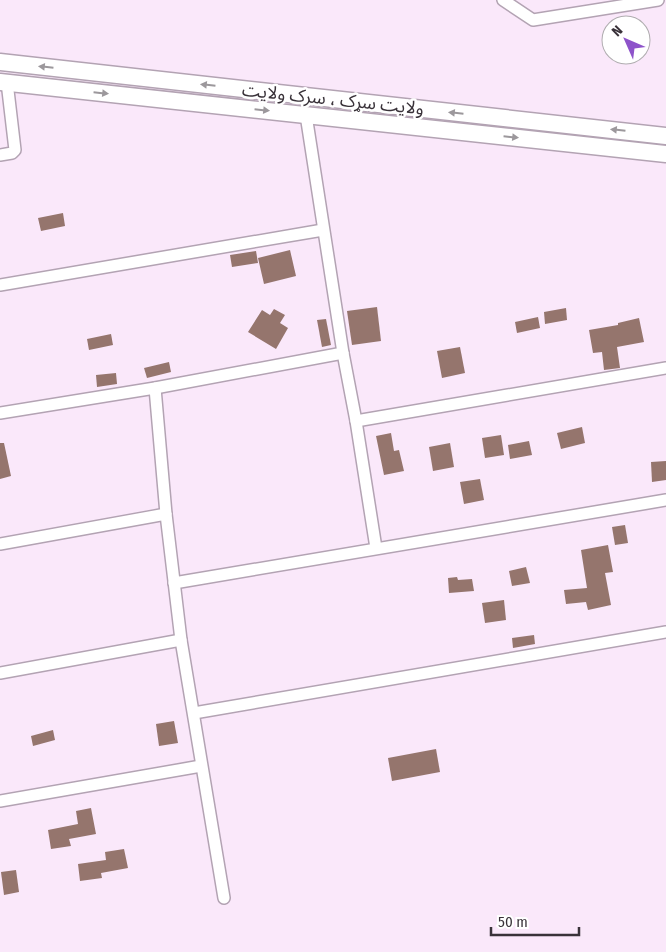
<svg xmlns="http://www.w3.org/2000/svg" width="666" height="952" font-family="'Fira Sans Condensed','Noto Sans Arabic',sans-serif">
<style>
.building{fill:#95756d}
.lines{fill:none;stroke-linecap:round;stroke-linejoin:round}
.street-casing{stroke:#b3a3b3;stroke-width:14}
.secondary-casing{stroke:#b3a3b3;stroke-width:19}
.street{stroke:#fff;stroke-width:11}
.secondary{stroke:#fff;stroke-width:16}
.oneway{fill:#9c989c}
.labels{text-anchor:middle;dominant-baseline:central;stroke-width:5;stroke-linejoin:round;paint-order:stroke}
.street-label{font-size:18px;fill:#393239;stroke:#fff}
</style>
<rect width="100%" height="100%" fill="#fae8fa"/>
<g class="building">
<path d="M63 213 65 226 41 231 38 218Z"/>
<path d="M290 250 296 276 264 284 258 258Z"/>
<path d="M256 251 258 263 232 267 230 255Z"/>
<path d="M377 307 381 341 352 345 347 311Z"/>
<path d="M566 308 567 320 545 324 544 312Z"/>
<path d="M274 309 285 315 280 323 288 328 276 349 248 332 262 310 270 315Z"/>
<path d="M538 317 540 328 517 333 515 322Z"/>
<path d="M639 318 644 342 617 347 620 368 604 370 602 352 593 353 589 330 618 325V323Z"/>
<path d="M326 319 331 345 322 347 317 320Z"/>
<path d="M111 334 113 345 89 350 87 339Z"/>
<path d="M460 347 465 373 442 378 437 351Z"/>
<path d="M169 362 171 372 147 378 144 368Z"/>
<path d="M116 373 117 384 97 387 96 375Z"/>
<path d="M582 427 585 443 561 449 557 433Z"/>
<path d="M391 433 394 451 399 450 404 471 384 475 376 436Z"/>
<path d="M501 435 504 455 485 458 482 438Z"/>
<path d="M529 441 532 455 510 459 508 445Z"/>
<path d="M0 443H4L11 476 0 479Z"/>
<path d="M450 443 454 467 433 471 429 447Z"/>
<path d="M666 461V480L652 482 651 462Z"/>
<path d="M480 479 484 500 464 504 460 482Z"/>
<path d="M625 525 628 543 615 545 612 527Z"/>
<path d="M608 545 613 572 605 573 611 605 588 610 586 602 566 604 564 590 587 588 581 550Z"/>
<path d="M526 567 530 583 512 586 509 571Z"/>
<path d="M457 577 458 580 472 579 474 591 449 593 448 578Z"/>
<path d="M504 600 506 620 485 623 482 603Z"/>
<path d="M534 635 535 644 513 648 512 638Z"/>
<path d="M174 721 178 743 159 746 156 724Z"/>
<path d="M53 730 55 740 33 746 31 736Z"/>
<path d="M436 749 440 772 392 781 388 758Z"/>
<path d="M91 808 96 834 69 839 71 846 51 849 48 830 78 824 76 811Z"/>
<path d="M124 849 128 868 101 873 102 878 80 881 78 864 106 860 105 852Z"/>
<path d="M16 870 19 892 4 895 1 872Z"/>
</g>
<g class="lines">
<defs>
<g id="street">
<path d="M503 0 533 20 658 0"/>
<path d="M306 115 343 353 356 421 376 548"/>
<path d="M0 155 12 153 15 150 7 82"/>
<path d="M0 285 323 230"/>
<path d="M155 388 166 514 181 640 224 898"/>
<path d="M0 413 155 388 343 353"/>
<path d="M356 421 666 368"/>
<path d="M0 544 166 514"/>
<path d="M174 583 666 500"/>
<path d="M0 673 181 640"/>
<path d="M194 713 666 632"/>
<path d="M0 801 201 766"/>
</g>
<g id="secondary">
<path d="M0 62 666 136"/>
<path d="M0 82 666 154"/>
</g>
</defs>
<use href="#street" class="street-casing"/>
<use href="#secondary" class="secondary-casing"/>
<use href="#street" class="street"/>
<use href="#secondary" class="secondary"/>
</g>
<defs><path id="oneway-solid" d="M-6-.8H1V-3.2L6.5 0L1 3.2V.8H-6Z" transform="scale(1.25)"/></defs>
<g class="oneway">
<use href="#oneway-solid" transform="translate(46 67) rotate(-174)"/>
<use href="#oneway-solid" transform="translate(208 85) rotate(-174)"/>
<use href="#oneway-solid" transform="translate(101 93) rotate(6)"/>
<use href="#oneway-solid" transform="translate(262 110) rotate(6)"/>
<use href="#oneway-solid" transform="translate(456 113) rotate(-174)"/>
<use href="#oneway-solid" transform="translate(618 130) rotate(-174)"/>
<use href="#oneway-solid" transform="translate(511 137) rotate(6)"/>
</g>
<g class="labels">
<g class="street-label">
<text transform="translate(333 99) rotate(6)">ولایت سړک ، سرک ولایت</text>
</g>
</g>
<g transform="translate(626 40) rotate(315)"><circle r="24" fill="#ffffff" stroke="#b0adb0"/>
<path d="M0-4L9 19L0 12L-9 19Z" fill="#8e53ca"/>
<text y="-8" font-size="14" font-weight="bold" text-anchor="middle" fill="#393239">N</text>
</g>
<path d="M491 927v8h88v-8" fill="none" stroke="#393239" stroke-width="2.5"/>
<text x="498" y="927" font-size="15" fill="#393239" stroke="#ffffff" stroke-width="4" paint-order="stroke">50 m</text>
</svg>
